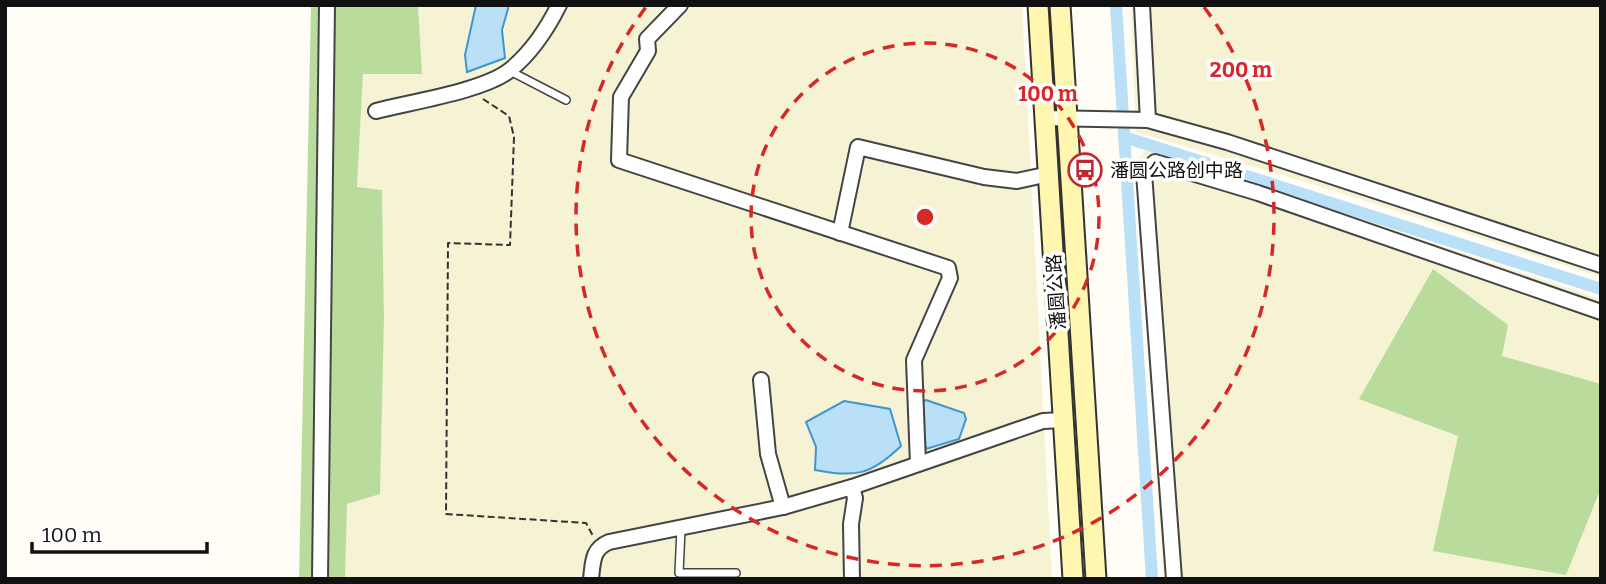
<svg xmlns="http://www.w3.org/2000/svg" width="1606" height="584" font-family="Bitter,'Noto Sans SC',serif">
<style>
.farmland{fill:#f6f3d4}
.forest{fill:#b9dc9c}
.water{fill:#b9e0f7;stroke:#3f96cf;stroke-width:2}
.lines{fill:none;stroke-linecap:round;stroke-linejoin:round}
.canal{stroke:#b9e0f7;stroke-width:12}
.service-casing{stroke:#444;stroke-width:10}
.minor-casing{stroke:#444;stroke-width:18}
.secondary-casing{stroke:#333;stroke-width:23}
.path{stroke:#333;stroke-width:2;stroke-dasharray:7 3.5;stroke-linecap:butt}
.service{stroke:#fff;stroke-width:7}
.minor{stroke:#fff;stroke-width:14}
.secondary{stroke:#fff6b0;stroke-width:19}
.ring{fill:none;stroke:#d62828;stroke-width:3.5;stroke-dasharray:12 9}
.labels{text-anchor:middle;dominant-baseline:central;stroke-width:7;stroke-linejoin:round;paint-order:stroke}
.poi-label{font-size:19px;fill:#111;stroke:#fff;text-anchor:start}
.street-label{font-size:19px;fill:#111;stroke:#fff}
.centre{fill:#d62828;stroke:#fff;stroke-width:3.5}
.ring-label{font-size:21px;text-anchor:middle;font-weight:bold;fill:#d62828;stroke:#fff;stroke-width:7;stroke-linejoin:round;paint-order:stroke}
</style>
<rect width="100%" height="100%" fill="#fffdf5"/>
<g class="farmland">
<path d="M418 5H1022L1052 579H345L347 504 380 494 384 319 382 192 357 188 363 74 422 73Z"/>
<path d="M1131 5H1601V277L1306 182 1136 132Z"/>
<path d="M1148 148 1601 299V579H1164L1135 162Z"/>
</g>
<g class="forest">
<path d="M311 5H418L422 74H363L357 187 382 190 384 319 380 494 347 504 345 579H299Z"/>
<path d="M1433 269 1508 325 1502 356 1601 384V488L1566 575 1433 551 1458 436 1359 399Z"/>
</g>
<g class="water">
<path d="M476 5H509L502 30 505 58 467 72 465 55Z"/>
<path d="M926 400 964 413 966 419 959 439 926 449 920 404Z"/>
<path d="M844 401 890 409 901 446C871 475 855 478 815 470L816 447 806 422Z"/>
</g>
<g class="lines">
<g class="canal">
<path d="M1116 5 1152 579"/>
<path d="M1124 137 1601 289"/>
</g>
<defs>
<g id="service">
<path d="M510 71 566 100"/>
<path d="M681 529 679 573H736"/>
</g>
<g id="minor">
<path d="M680 5 647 39 648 51 621 97 619 160 948 268 950 278 914 360 918 464"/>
<path d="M376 111C410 102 484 91 510 70 531 53 547 29 559 5"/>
<path d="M1045 118 1148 120 1142 5"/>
<path d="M1148 120 1227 142 1601 265"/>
<path d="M840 233 858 147 984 177 1017 181 1049 174"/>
<path d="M761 380 768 454 783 507"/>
<path d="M320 579 327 5"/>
<path d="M591 579C593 562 592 549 609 542L783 507 852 487 1043 421 1064 420"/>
<path d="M852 579 851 524 855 498 852 487"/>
<path d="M1174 579 1144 173 1155 162 1258 193 1601 312"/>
</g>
<g id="secondary">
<path d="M1038 5 1073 579"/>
<path d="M1060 5 1096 579"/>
</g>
</defs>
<use href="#service" class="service-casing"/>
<use href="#minor" class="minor-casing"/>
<use href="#secondary" class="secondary-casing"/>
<path class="path" d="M483 99 509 116 514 137 510 245 448 243 446 514 586 523 593 536"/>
<use href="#service" class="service"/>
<use href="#minor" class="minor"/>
<use href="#secondary" class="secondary"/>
</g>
<g class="ring">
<circle cx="925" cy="217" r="174"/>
<path d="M1204 7A349 349 0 1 1 646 7"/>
</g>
<defs>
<symbol id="bus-ring" viewBox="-11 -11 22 22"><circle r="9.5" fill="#fff" stroke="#c4262e" stroke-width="1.5"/><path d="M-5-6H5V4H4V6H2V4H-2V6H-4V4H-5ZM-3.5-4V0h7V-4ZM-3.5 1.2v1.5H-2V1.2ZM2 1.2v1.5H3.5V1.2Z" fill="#c4262e"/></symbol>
</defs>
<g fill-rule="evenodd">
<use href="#bus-ring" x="1066" y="151" width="38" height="38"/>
</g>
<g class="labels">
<g class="poi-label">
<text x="1110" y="170">潘圆公路创中路</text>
</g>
<g class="street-label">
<text transform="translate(1056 292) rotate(-94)">潘圆公路</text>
</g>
</g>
<circle cx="925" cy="217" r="10" class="centre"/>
<g class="ring-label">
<text x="1241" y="77">200 m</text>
<text x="1048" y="101">100 m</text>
</g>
<rect width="1606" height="584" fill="none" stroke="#111111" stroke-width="14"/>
<path d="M32 542v10h175v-10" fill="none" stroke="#111111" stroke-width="3.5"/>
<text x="42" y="542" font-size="21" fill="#111111" stroke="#ffffff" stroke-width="5" paint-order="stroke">100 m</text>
</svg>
